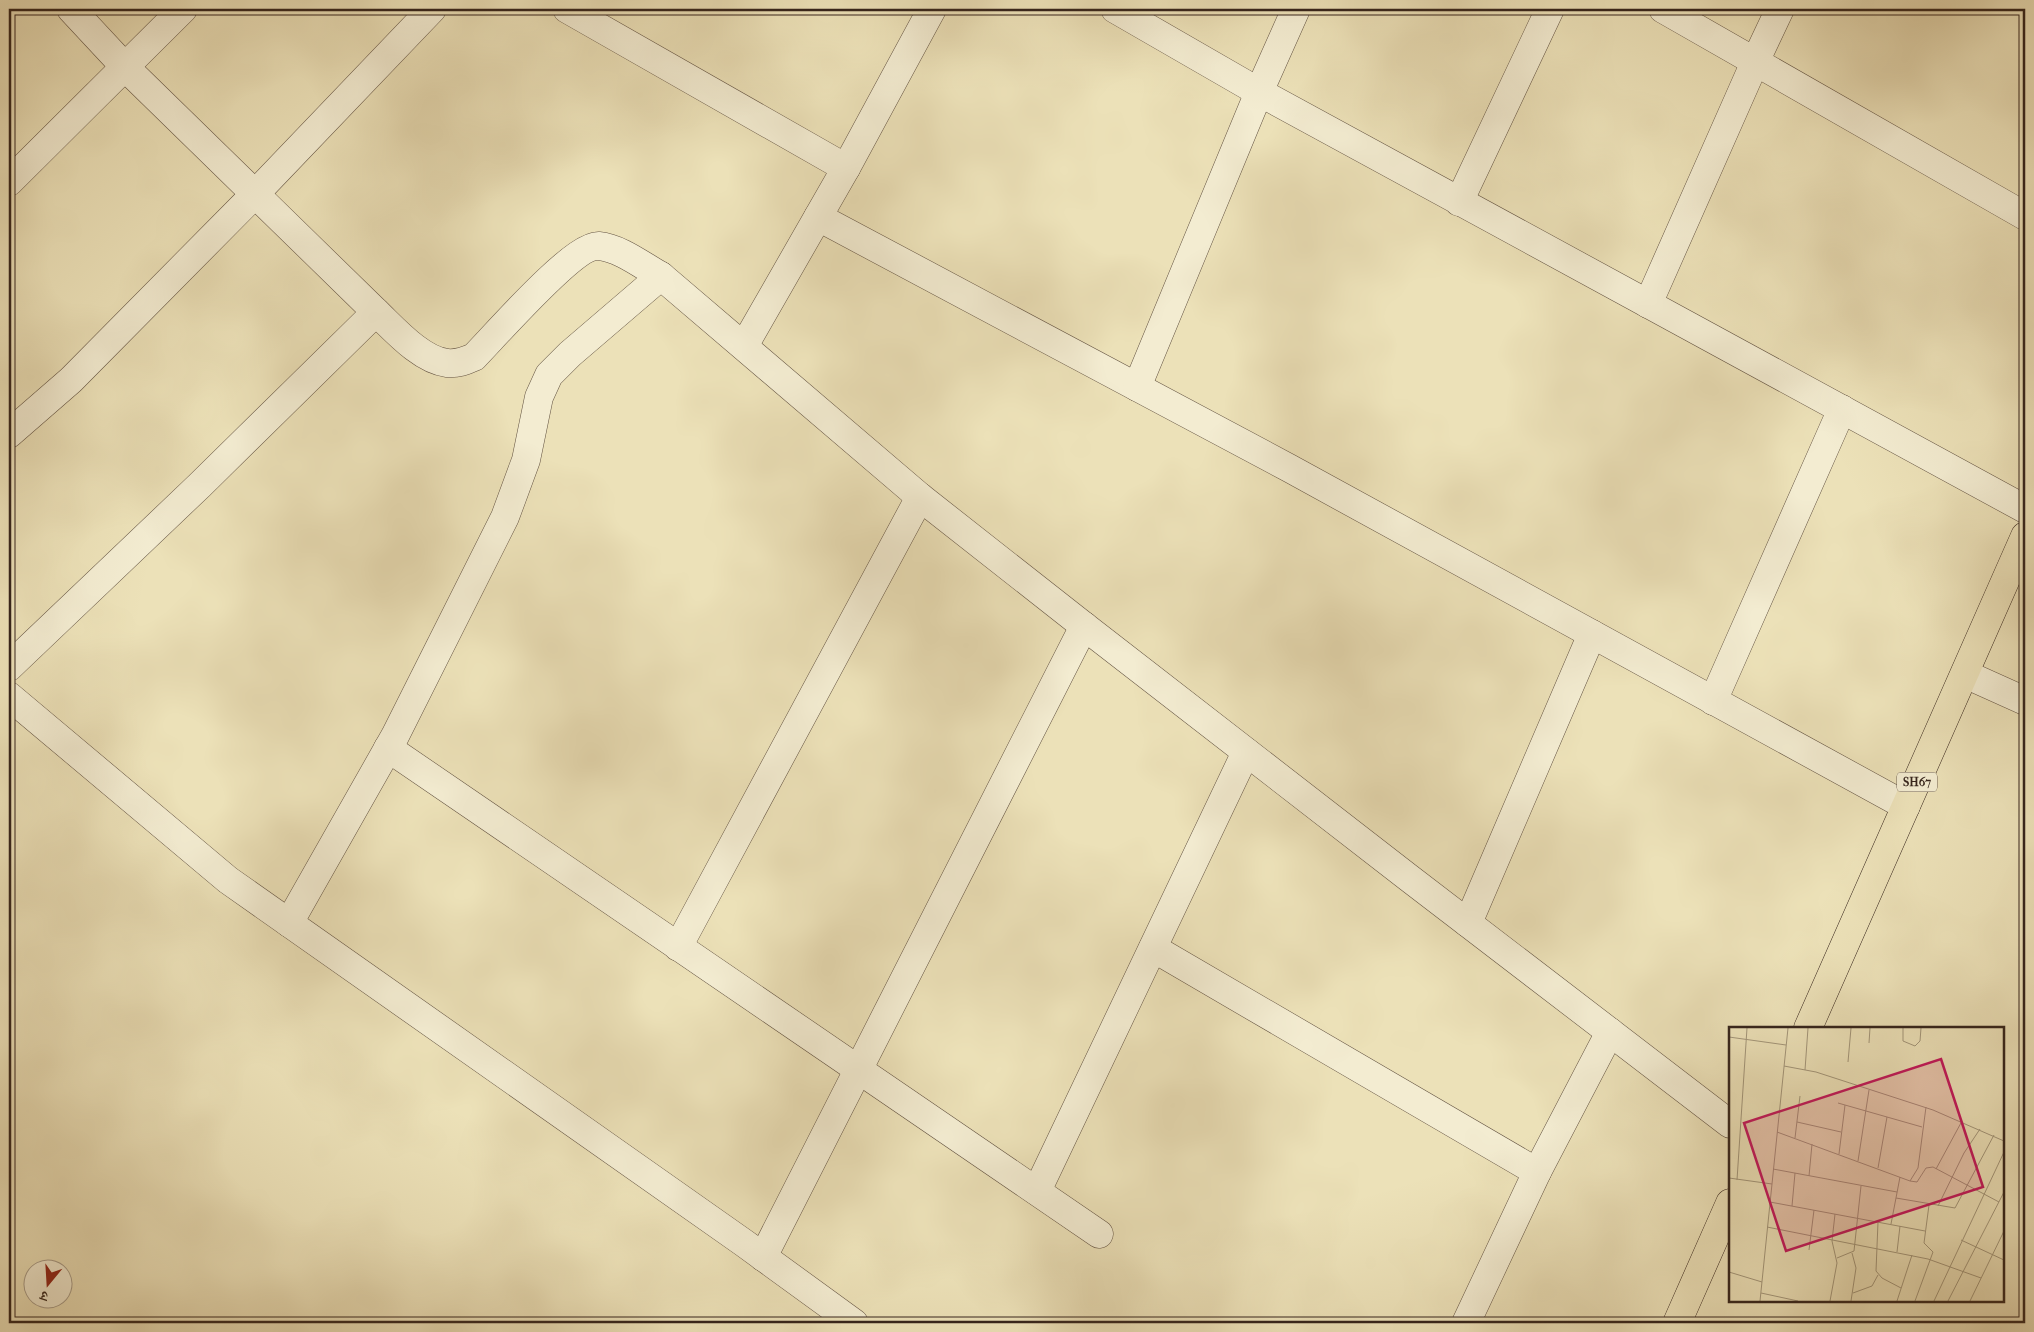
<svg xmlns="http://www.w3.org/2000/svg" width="2034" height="1332" font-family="'IM FELL French Canon','Noto Serif Devanagari',serif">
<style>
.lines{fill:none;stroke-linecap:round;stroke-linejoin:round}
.minor-casing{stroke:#645443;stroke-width:29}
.primary-casing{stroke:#36251c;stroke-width:29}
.minor{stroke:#f3ecd1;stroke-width:28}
.primary{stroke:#ece1b8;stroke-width:28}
.labels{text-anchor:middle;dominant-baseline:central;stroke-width:5;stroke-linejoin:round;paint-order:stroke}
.shield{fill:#f3ecd1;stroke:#6f6152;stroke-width:1}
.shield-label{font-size:12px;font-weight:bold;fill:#36251c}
.inset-road{fill:none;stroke:#a3967a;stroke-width:1}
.view{fill:#c2185b;fill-opacity:0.15;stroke:#c2185b;stroke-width:2.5}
.inset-edge{fill:none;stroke:#36251c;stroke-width:2.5}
</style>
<rect width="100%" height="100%" fill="#ece1b8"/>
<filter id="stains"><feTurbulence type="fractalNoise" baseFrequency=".004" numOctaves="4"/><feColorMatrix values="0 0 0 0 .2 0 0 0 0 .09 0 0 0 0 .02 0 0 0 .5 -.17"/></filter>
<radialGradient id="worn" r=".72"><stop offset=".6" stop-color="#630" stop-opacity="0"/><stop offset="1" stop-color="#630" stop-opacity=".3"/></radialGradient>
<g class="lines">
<defs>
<g id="minor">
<path d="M71 9 125 67 376 312C394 329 421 360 447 363 457 364 465 361 474 357 494 337 574 244 599 246 620 248 643 266 661 276L920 497 1084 626 1409 878 1730 1124"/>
<path d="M567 9 846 168"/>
<path d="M1115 9 1259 92 2025 509"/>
<path d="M1663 9 2025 216"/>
<path d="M9 182 183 9"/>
<path d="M1459 202 1550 9"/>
<path d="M818 217 1289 468 1906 806"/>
<path d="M1648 304 1755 62 1780 9"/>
<path d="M744 346 846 168 932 9"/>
<path d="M1137 387 1259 92 1296 9"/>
<path d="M9 434 71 380 255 194 432 9"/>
<path d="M9 667 200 485 376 312"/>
<path d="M1965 674 2025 701"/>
<path d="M9 696 228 880 744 1243 854 1323"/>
<path d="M1713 701 1842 409"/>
<path d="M388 748 1099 1234"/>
<path d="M289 923 395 736 505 517 526 460 539 397 549 375 570 354 661 276"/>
<path d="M1468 923 1592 634"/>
<path d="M678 947 920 497"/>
<path d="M1153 948 1537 1172"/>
<path d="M1037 1191 1246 752"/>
<path d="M763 1257 1084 626"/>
<path d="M1466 1323 1537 1172 1610 1032"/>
</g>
<g id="primary">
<path d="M1808 1028 2025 536"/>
<path d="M1677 1323 1730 1203"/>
</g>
</defs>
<use href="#minor" class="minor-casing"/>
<use href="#primary" class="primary-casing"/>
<use href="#minor" class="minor"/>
<use href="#primary" class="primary"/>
</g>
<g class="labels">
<rect class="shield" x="1897" y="772.5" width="40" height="19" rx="4"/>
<g class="shield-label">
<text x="1917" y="782">SH67</text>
</g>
</g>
<g transform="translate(1729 1027)">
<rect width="275" height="275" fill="#ece1b8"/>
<path class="inset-road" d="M174 1V14L186 19 191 14 192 1M0 10 57 18M140 16 141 1M119 35 122 1M55 39 87 45 204 83 275 114M76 43 79 1M109 76 193 100M68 95 112 105M48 105 181 154 188 155 197 141 204 140 270 175M66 111 71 69M110 127 116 78M129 134 140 63M149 141 158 90M44 142 168 165M207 142 233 94M80 149 83 117M0 151 43 157M8 153 18 1M181 154 189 141 197 80M167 171 226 181 265 108M41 175 196 204M63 179 66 146M209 179 235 126 251 102M149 195 147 244 153 251 172 261M162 197 171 150M38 200 199 232 252 251M232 213 275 233M80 223 85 183M168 225 171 199M108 231 125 224 132 159M0 245 33 255M32 266 69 274M124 266 143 259 149 248M31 274 59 1M101 274 108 236 103 214 106 187M122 274 127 241 123 226M168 274 183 228M186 274 204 225 195 216 200 178M205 274 275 125M219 274 275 165M241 274 275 204"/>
<path class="view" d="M212 32 254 160 57 224 15 96Z"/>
<rect width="275" height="275" class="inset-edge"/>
</g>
<rect width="2034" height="1332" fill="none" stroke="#ece1b8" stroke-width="30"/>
<rect x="10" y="10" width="2014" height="1312" fill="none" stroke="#36251c" stroke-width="2.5"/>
<rect x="15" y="15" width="2004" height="1302" fill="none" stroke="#36251c"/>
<g transform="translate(48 1284) rotate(198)"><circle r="24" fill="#f3ecd1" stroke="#a79c89"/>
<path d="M0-4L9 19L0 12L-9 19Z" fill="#8f2418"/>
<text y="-8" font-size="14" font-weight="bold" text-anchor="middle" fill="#36251c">उ</text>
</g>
<rect width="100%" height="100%" filter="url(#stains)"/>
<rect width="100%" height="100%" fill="url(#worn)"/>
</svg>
